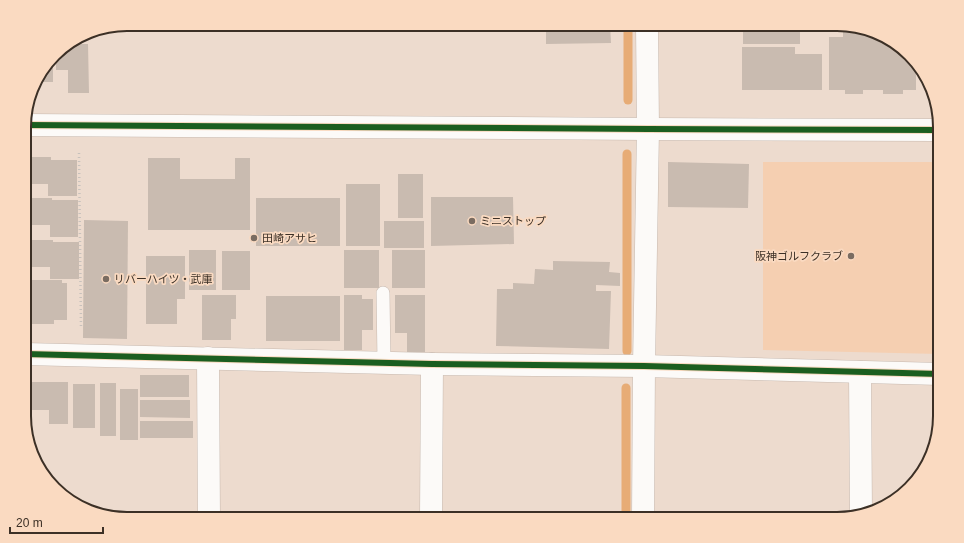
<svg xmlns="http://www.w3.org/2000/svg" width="964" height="543" font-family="Helvetica,'Noto Sans JP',sans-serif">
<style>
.green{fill:#f5cfb1}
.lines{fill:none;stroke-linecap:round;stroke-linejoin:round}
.stream{stroke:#e7ac76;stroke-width:9}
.building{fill:#c9bbb0}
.service-casing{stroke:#c7b9af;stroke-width:14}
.minor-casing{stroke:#c7b9af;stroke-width:23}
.tertiary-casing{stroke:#c7b9af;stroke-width:23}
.path{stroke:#c7c1bc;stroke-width:2.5;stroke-dasharray:1 3;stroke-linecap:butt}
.service{stroke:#fcfaf8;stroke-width:13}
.minor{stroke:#fcfaf8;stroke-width:22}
.tertiary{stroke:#fcfaf8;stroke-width:22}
.cycleway-casing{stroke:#fadac1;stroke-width:8}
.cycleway{stroke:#1b5e20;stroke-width:6}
.poi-dot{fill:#7a6c61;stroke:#fadac1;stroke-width:1.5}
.labels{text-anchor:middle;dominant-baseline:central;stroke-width:3.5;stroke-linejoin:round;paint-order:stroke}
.poi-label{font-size:11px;fill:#3c3026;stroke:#fadac1;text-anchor:start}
.rim{fill:none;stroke:#3c3026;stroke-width:2}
</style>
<rect width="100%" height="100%" fill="#eddbce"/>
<path class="green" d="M763 162H940V354L763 350Z"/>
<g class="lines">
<g class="stream">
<path d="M628 100V24"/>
<path d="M627 351V154"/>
<path d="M626 519V388"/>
</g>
</g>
<g class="building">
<path d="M546 24H610L611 43 546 44Z"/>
<rect x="743" y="24" width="57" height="20"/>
<path d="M843 26 888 38 916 64V90H903V94H883V90H863V94H845V90H829V37H843Z"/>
<path d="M67 44H88L89 93H68V70H56V54L59 50Z"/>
<path d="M742 47H795V54H822V90H742Z"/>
<path d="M53 58V82H34L35 81Z"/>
<path d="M25 157H51V160H77V196H48V184H25Z"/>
<path d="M148 158H180V179H235V158H250V230H148Z"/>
<path d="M668 162 749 164 748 208 668 207Z"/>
<rect x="398" y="174" width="25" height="44"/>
<rect x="346" y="184" width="34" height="62"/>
<path d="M431 197H513L514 244 431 246Z"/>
<path d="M25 198H52V200H78V237H50V225H25Z"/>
<rect x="256" y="198" width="84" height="48"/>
<path d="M84 220 128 221 127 339 83 338Z"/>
<rect x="384" y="221" width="40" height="27"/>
<path d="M25 240H53V242H79V279H50V267H25Z"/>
<rect x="189" y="250" width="27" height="40"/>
<rect x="344" y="250" width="35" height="38"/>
<rect x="392" y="250" width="33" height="38"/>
<rect x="222" y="251" width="28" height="39"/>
<path d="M146 256H185V299H177V324H146Z"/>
<path d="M553 261 610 262 609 272 620 273V286L596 285V291H611L609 349 496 346 497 289H513V283L534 284 535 269 553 270Z"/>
<path d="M25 280H62V283H67V320H54V324H25Z"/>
<path d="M202 295H236V319H231V340H202Z"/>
<path d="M344 295H362V299H373V330H362V350H344Z"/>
<path d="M395 295H425V352H407V333H395Z"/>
<rect x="266" y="296" width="74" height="45"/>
<rect x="140" y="375" width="49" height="22"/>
<path d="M25 382H68V424H49V410H25Z"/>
<rect x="100" y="383" width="16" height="53"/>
<rect x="73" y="384" width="22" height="44"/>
<rect x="120" y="389" width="18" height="51"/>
<path d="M140 400H190V418L140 417Z"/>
<rect x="140" y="421" width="53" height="17"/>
</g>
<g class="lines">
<defs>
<path id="service" d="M383 293 384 363"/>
<g id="minor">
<path d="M25 354 432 364 644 366 940 374"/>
<path d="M208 358 209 519"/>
<path d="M860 372 861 513"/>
<path d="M431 519 432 364"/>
<path d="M643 519 644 366 648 129 647 24"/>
</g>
<path id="tertiary" d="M25 125 648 129 940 130"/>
</defs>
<use href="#service" class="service-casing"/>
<use href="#minor" class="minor-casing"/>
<use href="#tertiary" class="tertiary-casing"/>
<path class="path" d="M79 153 81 328"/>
<use href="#service" class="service"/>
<use href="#minor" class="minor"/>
<use href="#tertiary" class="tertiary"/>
<defs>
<g id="cycleway">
<path d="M25 125 648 129 940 130"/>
<path d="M25 354 432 364 644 366 940 374"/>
</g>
</defs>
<use href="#cycleway" class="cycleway-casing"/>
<use href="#cycleway" class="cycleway"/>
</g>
<g class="poi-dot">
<circle cx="472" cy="221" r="4"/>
<circle cx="254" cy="238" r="4"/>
<circle cx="851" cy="256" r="4"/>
<circle cx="106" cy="279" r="4"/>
</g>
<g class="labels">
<g class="poi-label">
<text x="480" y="221">ミニストップ</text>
<text x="262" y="238">田崎アサヒ</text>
<text x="843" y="256" text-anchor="end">阪神ゴルフクラブ</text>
<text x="114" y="279">リバーハイツ・武庫</text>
</g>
</g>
<path d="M0 0H964V543H0ZM127 31H837A96 96 0 0 1 933 127V416A96 96 0 0 1 837 512H127A96 96 0 0 1 31 416V127A96 96 0 0 1 127 31Z" fill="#fadac1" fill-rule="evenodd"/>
<path class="rim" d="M127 31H837A96 96 0 0 1 933 127V416A96 96 0 0 1 837 512H127A96 96 0 0 1 31 416V127A96 96 0 0 1 127 31Z"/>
<path d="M10 527v6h93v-6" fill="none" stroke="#3c3026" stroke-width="2"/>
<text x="16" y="527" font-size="12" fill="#3c3026" stroke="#fadac1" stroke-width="3" paint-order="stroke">20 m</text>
</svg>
